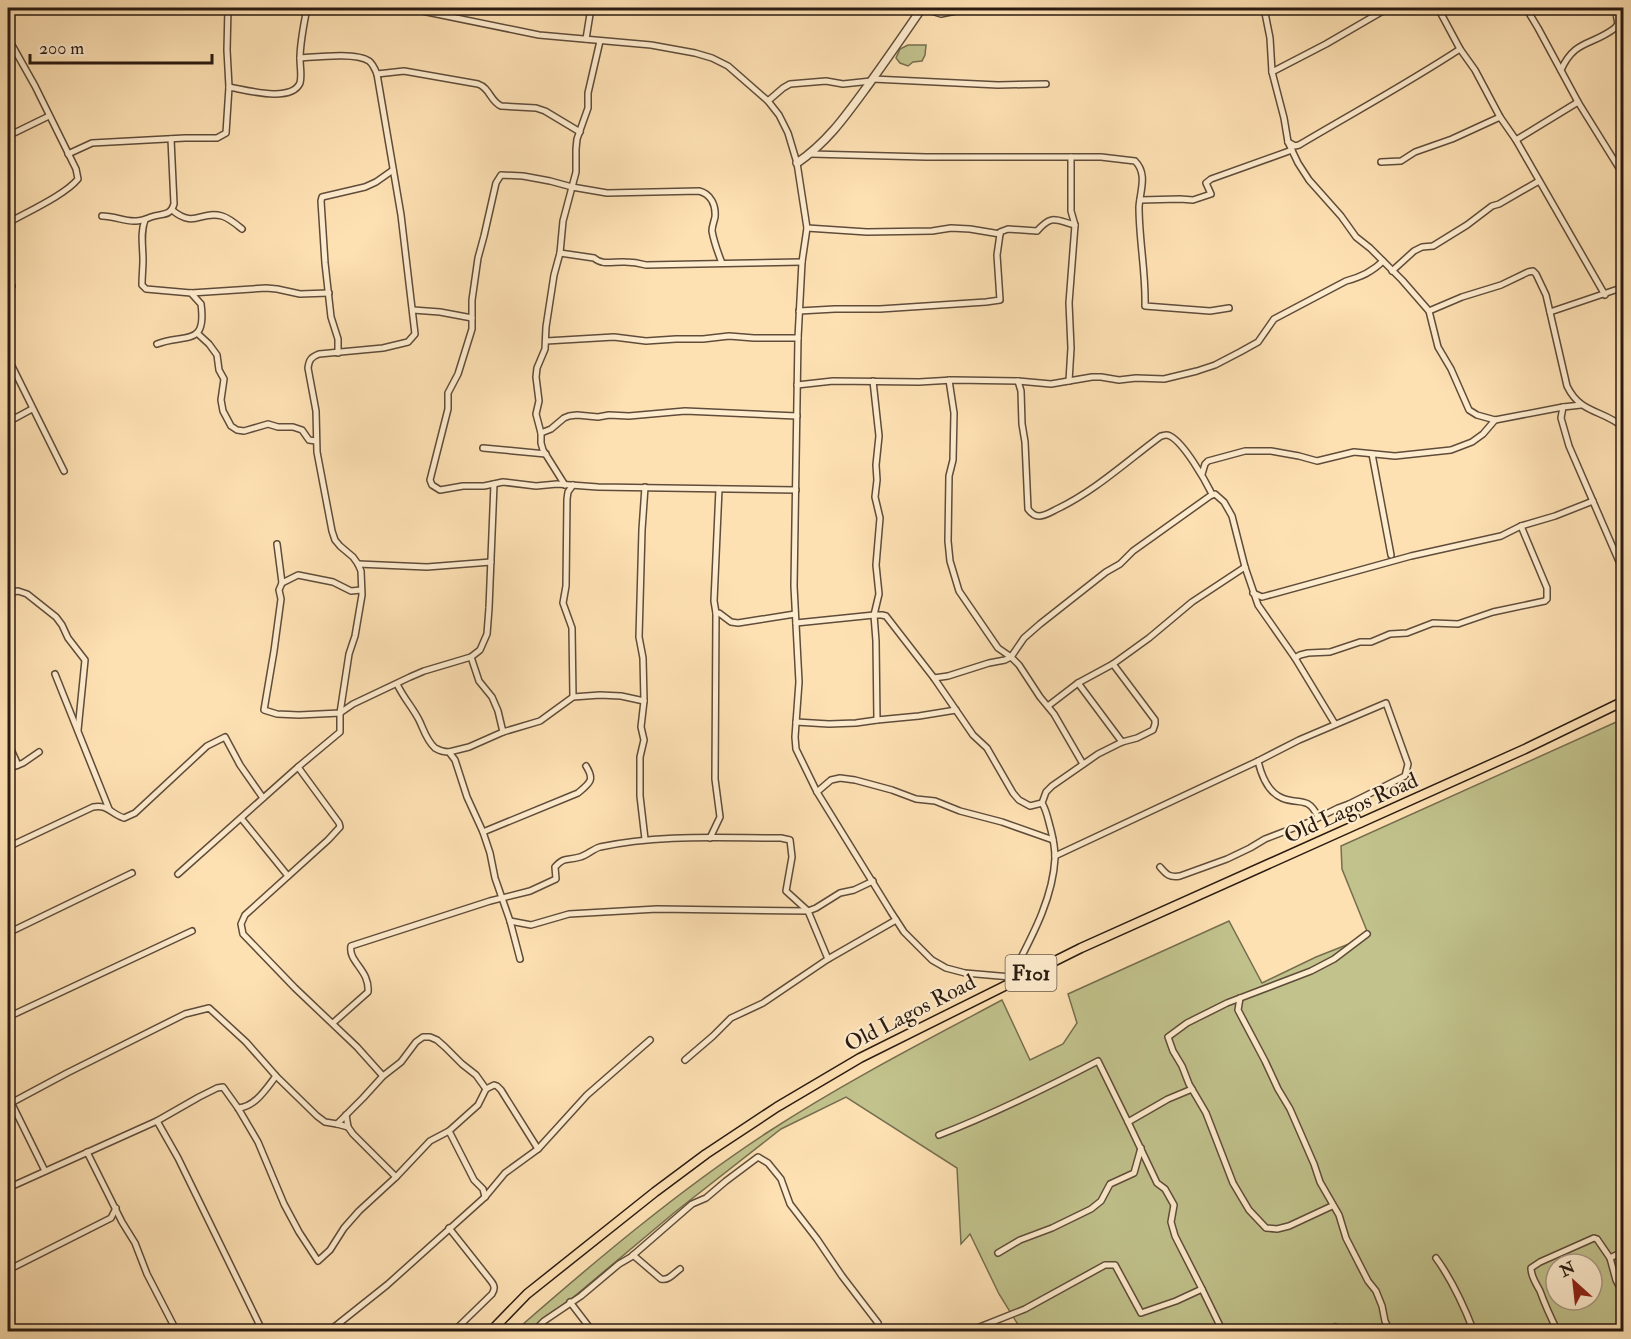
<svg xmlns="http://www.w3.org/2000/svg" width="1631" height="1339" font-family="'IM FELL Double Pica',serif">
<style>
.green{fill:#c1c28c;stroke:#766e4f;stroke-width:1.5;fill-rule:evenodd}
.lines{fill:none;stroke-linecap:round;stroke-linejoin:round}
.minor-casing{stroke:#5f4c3a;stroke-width:8}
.tertiary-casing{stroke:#5f4c3a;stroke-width:10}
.primary-casing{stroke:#2a1b12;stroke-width:11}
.minor{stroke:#feecce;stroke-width:5}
.tertiary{stroke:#feecce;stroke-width:7}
.primary{stroke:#fee1b3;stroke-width:8}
.labels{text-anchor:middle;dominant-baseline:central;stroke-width:4.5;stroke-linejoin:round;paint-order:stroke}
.shield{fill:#feecce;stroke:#6a5a4a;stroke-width:1.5}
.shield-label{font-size:21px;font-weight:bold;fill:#2a1b12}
.street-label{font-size:22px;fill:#2a1b12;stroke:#feecce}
</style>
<rect width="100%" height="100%" fill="#fee1b3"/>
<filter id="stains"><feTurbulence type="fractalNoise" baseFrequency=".00333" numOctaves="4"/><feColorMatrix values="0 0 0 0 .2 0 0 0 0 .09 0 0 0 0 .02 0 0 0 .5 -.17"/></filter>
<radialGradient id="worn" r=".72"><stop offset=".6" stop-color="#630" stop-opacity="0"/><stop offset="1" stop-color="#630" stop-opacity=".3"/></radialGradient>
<g class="green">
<path d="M908 45H926L925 55 922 61 913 62 908 66 900 63 896 58 900 49Z"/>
<path d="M1623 719V1331H1022L999 1294 970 1234 961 1244 957 1168 846 1097 781 1129 675 1212 570 1300 537 1331 514 1332C595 1261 678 1191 768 1132 843 1083 923 1042 1002 1000L1030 1060 1063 1044 1077 1023 1068 994 1229 921 1262 983 1316 957 1369 936 1342 869 1341 846ZM1556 1264H1592V1300H1556Z"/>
</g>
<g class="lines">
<defs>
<g id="minor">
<path d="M390 8 422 11 539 35 651 45 695 53 712 58 728 66 768 101 779 115 788 133 797 163 807 228 802 262 798 338 794 586 799 682 795 737 796 749 817 792 891 912 904 932 932 960 946 968 965 973 1011 977 1015 981"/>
<path d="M922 8 941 14 961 10 1005 8H1088"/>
<path d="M1123 8 1141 10"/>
<path d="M1264 8 1270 38 1272 72 1284 118 1288 142 1298 163 1309 180 1341 216 1356 237 1370 248 1402 280 1429 311 1438 347 1451 369 1469 410 1477 415 1495 420 1563 407 1581 405"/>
<path d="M1373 8 1382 11"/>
<path d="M1438 8 1460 49 1475 70 1500 117 1516 140 1605 295"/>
<path d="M1526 8 1538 28 1578 102 1624 176"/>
<path d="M8 38 35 86 76 169 78 179C65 195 27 212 8 223"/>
<path d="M586 39 591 8"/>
<path d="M300 58C316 57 356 52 369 61 373 64 375 69 377 74L401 215 415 334 408 342 383 348 319 354C311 357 309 360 308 368L316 411 317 452 332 531 335 540 340 546 353 557 358 564 361 571 362 595 355 636 349 654 340 713V732L298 767 339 823 340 827 328 840 245 915 241 924 243 934 295 988 357 1047 383 1076"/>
<path d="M1561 70C1575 39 1592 46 1615 28L1618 24 1615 8"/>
<path d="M1272 72 1326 44 1388 8"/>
<path d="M377 74 404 71 478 84C490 88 490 101 501 106L536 108 545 111 580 132"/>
<path d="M873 79 998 85 1046 84"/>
<path d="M229 87C246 90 291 103 300 83 302 75 300 67 300 59 300 42 304 24 307 8"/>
<path d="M768 101 783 88 790 84 826 81 843 84 871 81"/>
<path d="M8 136 49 116"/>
<path d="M1516 140 1578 102"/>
<path d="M1288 142 1295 146 1299 145C1353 113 1408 83 1460 49"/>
<path d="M68 154 92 143 185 138H217L226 133 229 87 227 50 228 8"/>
<path d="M811 154 926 157H1101L1135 161C1148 174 1140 191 1139 207 1139 240 1146 273 1145 306L1210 311 1229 308"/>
<path d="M1381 162 1401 161 1415 152 1452 139 1500 117"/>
<path d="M1140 200 1180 199 1193 200 1211 194 1206 183 1211 179 1292 150"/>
<path d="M172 210C195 229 200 210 222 216 229 218 236 224 242 229"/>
<path d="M102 216C115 216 125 222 136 221 142 221 146 219 151 217 162 213 170 217 174 204L171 139"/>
<path d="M145 220C140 233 143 246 143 260 143 268 142 276 142 285L146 289 191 293 266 288 277 289 300 294 329 293"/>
<path d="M807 228 867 232 932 231 951 228 970 229 1000 234V232L1008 229 1037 231C1052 214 1055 220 1075 225"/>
<path d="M560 253 594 258C603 266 614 261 625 262 632 262 639 263 646 265L802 262"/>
<path d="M722 263C718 253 714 242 712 231 712 226 714 222 715 217 716 205 711 194 699 191L607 193 572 187 550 181 523 176 501 175 496 183 484 236 478 258 472 300V329L458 374 448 393V409L430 480 432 485 440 490 463 486H484L503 482 536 486 557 484 598 487 796 490"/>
<path d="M1392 271 1414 251 1422 247 1433 246 1467 225 1492 206 1499 204 1539 181"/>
<path d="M8 275 12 286 8 296"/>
<path d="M413 310 440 312 472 318"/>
<path d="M799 311 835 309H880L986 302 1000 300 997 255 1000 234"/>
<path d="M1429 311 1462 297 1501 285 1528 272 1533 271 1536 274 1546 295 1567 386C1581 415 1603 409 1624 428"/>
<path d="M1550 312 1624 287"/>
<path d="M197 333 209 344 217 355 219 370 224 379 221 400 223 411 231 426 237 430 244 431 268 424 278 427H293L302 430 309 440 316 441"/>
<path d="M546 341 614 337 646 341 676 339H703L729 336 754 338H798"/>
<path d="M157 344C184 333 207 348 201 304L191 293"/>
<path d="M338 353V339L331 317 325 263 321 201 322 197 365 187 376 182 393 170"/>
<path d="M8 358 64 471"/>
<path d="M949 380 954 413 953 460 949 476 948 541 950 561 959 591 998 648 1011 657 1019 665 1040 697 1054 714 1083 764"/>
<path d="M873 381 879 436 876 465 877 480 875 497 880 518 876 565 879 594 874 615 876 641 877 720"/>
<path d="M1018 381 1021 391 1022 424 1025 442 1028 509C1031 513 1034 516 1039 516 1045 516 1051 512 1057 509 1095 491 1127 461 1161 436 1166 435 1166 434 1170 436 1184 443 1205 480 1212 494"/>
<path d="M1069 381 1071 348 1069 303 1075 225 1071 211V157"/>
<path d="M797 385 833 381 919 382 953 380 1018 381 1051 384 1092 377H1101L1119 380 1136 378 1164 379 1197 371 1215 365 1240 352 1258 342 1274 319 1346 281C1361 277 1372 272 1383 261"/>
<path d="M1563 407 1561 418 1569 446 1624 573"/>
<path d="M8 422 32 409"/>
<path d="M541 433 551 429 564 418 569 416 577 415 598 417 609 415 629 416 685 411 797 416"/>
<path d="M483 448 546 454"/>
<path d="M1372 454 1391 555"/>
<path d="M1202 474 1205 464 1208 461 1245 451H1271L1299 456 1317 461 1354 452 1395 456 1451 450 1472 442 1483 434 1495 420"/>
<path d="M565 485 543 450 541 443V433L536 414 539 401 536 377 537 368 545 349 546 327 554 275 560 253 563 221 576 172V149L577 139 588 108V93L600 41"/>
<path d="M573 485 568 492 567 499 566 586 563 603 572 628 573 697"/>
<path d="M277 544 282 583 279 590 281 599 274 651 264 710 277 714 299 715 340 713 353 704 410 677 424 671 471 657 480 650 487 634 489 608 494 484"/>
<path d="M358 564 427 567 491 562"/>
<path d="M282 583 298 575 333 582 351 591 361 590"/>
<path d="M8 593 18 591 27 594 56 617 62 625 68 638 85 660 78 730"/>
<path d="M1253 593 1262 597 1411 556 1501 536 1521 526 1555 516 1593 501"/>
<path d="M716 613H719L731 622 738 623 795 614"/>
<path d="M796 623 874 615H882L886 616 934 678 973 735 987 748 1013 793 1019 800 1030 806 1042 803"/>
<path d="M471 657 479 681 492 697 498 711 503 732 540 721 573 697 600 695 621 696 644 701"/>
<path d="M1295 658 1300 655 1308 653 1330 652 1360 642H1371L1390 634 1407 633 1433 623 1458 624 1493 612 1545 601 1547 599V588L1521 526"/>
<path d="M55 674 109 809"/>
<path d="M934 678 948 676 989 663 1005 660 1011 657 1024 638 1040 624 1106 572 1120 564 1133 551 1210 496 1215 494 1224 502 1232 516 1245 567 1258 605 1295 658 1335 724"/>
<path d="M1078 683 1122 742"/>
<path d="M397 684C404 699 414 709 420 722 424 731 427 741 435 748 440 751 444 752 449 752L455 760 467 797 483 832 490 853 495 878 510 921 520 959"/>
<path d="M1048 706 1078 683 1113 664 1149 638 1192 602 1245 567"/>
<path d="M796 722 829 724 856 723 877 720 919 716 956 710"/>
<path d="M8 743 18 765"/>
<path d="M449 752 469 747 503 732"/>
<path d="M1258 761C1261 774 1268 792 1282 798 1298 805 1308 795 1318 817"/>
<path d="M8 769 23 763 39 752"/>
<path d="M817 792 831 780 840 778 855 780 892 790 916 799 935 801 960 811 1002 822 1053 840"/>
<path d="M241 818 288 876"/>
<path d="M483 832 578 793C590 783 595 780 586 766"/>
<path d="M710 838 720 817 715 779 716 613 714 601 719 489"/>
<path d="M645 839 640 796V757L644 740 641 727 644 701 643 658 639 637 642 530 645 487"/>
<path d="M8 847 93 807C108 804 111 814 124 818L135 813 207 746 225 737 240 765 263 798"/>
<path d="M1055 856 1258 761 1299 740 1386 703 1408 764 1405 776 1349 804"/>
<path d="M1160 867C1166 874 1169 878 1180 876L1227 859 1250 848 1265 839 1312 821 1338 808 1349 804 1361 824"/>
<path d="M178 874 298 767"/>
<path d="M510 921 531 925 569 914 657 909 808 911 816 908 840 893 854 890 873 881"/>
<path d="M8 922 12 931"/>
<path d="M8 933 132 873"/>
<path d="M1011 977C1030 940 1053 900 1055 858 1055 849 1053 838 1051 830 1048 820 1047 811 1042 803L1046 792 1052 786 1098 754 1122 742 1137 738 1153 730 1155 724V720L1113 664"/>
<path d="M1240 998 1238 1010 1265 1061 1278 1089 1290 1109 1314 1164 1320 1182 1339 1215 1346 1238 1368 1281 1376 1291 1382 1306 1385 1321 1390 1332"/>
<path d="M8 1017 192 931"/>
<path d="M333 1023 368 992C370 970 348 962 351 946L490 901 530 891 556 879 555 867C565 856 567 861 580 857 587 855 593 849 600 847 659 834 721 838 781 838L790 840 792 857 786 891 808 911 828 959"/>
<path d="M685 1060 713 1036 731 1018 763 1003 828 959 896 920"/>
<path d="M8 1096 45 1171"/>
<path d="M11 1103 67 1073 185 1014 209 1008 246 1042 276 1076 317 1116 325 1122 337 1124 348 1127"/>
<path d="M238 1108C255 1107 266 1089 276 1076"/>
<path d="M346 1115 348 1127 353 1134 396 1177"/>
<path d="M157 1121 178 1158 263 1332"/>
<path d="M337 1124 363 1098 383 1076 401 1062 416 1042 423 1037H430L437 1040 445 1047 462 1064 476 1075 486 1089"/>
<path d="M449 1131 474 1180 483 1189 485 1197"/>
<path d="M939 1135C994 1114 1046 1088 1098 1061L1128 1122"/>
<path d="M87 1152 122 1222 135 1243 147 1274 177 1332"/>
<path d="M8 1188 157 1121 199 1097 217 1088 223 1087 238 1108 258 1142 284 1204 299 1232 318 1261 330 1250 344 1228 359 1211 396 1177 430 1141 449 1131 478 1105 486 1089 494 1085 497 1086 501 1090 538 1149"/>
<path d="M1332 1206 1289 1226 1277 1229 1266 1228 1249 1210 1233 1183 1206 1113 1189 1084 1182 1066 1173 1051 1168 1037 1187 1023 1227 1003 1311 971 1334 959 1367 934"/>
<path d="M449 1228 491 1281C495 1286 495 1289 492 1294L453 1332"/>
<path d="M998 1253 1020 1240 1052 1228 1091 1209 1101 1201 1110 1184 1134 1173 1141 1148"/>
<path d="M633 1255 661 1279C669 1281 674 1273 680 1269"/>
<path d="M1436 1258C1452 1280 1464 1306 1474 1332"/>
<path d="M1610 1258 1624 1251"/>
<path d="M8 1270 111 1218 116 1208"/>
<path d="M1202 1289 1223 1332"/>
<path d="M570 1302 593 1332"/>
<path d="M328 1332 387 1285 485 1197 505 1173 538 1149 587 1095 650 1040"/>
<path d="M533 1332 544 1321 581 1296 619 1264 631 1257 692 1204 706 1198 726 1181 758 1157 768 1163 781 1179 790 1204 817 1239 842 1276 878 1323 881 1332"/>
<path d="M967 1332 1025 1309 1105 1265H1115L1141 1313 1176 1301 1202 1289 1175 1236 1171 1222 1174 1205 1165 1189 1157 1183 1128 1122 1168 1099 1192 1089"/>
<path d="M1325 1332 1335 1327"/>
<path d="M1558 1332C1551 1318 1545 1305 1540 1291 1536 1283 1531 1277 1531 1268L1540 1262 1594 1238 1597 1239 1610 1258 1616 1280 1624 1295"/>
</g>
<path id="tertiary" d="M797 163C828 142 847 114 869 84 887 59 905 33 922 8"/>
<path id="primary" d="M490 1332 527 1294 655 1192 706 1154 777 1107 860 1058 1081 948 1525 749 1624 701"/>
</defs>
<use href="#minor" class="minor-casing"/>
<use href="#tertiary" class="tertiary-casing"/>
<use href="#primary" class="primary-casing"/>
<use href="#minor" class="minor"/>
<use href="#tertiary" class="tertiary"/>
<use href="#primary" class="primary"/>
</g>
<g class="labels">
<rect class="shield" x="1005.5" y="955" width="51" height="36" rx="4.5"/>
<g class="shield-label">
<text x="1031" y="973">F101</text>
</g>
<g class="street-label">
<text transform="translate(1351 808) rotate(-24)">Old Lagos Road</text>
<text transform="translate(910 1013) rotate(-27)">Old Lagos Road</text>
</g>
</g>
<rect width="1631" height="1339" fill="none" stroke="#fee1b3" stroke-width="30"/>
<rect x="9" y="9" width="1613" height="1321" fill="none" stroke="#2a1b12" stroke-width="3"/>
<rect x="15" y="15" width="1601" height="1309" fill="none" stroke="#2a1b12" stroke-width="1.5"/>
<g transform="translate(1574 1282) rotate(333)"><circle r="28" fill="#feecce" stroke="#a99883" stroke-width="1.5"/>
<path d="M0-4.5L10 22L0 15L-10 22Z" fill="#8f2418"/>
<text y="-9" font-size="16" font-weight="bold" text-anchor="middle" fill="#2a1b12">N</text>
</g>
<path d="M30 54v9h182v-9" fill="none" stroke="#2a1b12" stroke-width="3"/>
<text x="39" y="54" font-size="18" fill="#2a1b12" stroke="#feecce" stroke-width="4.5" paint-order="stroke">200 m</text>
<rect width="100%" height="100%" filter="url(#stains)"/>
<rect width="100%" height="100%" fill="url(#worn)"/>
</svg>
